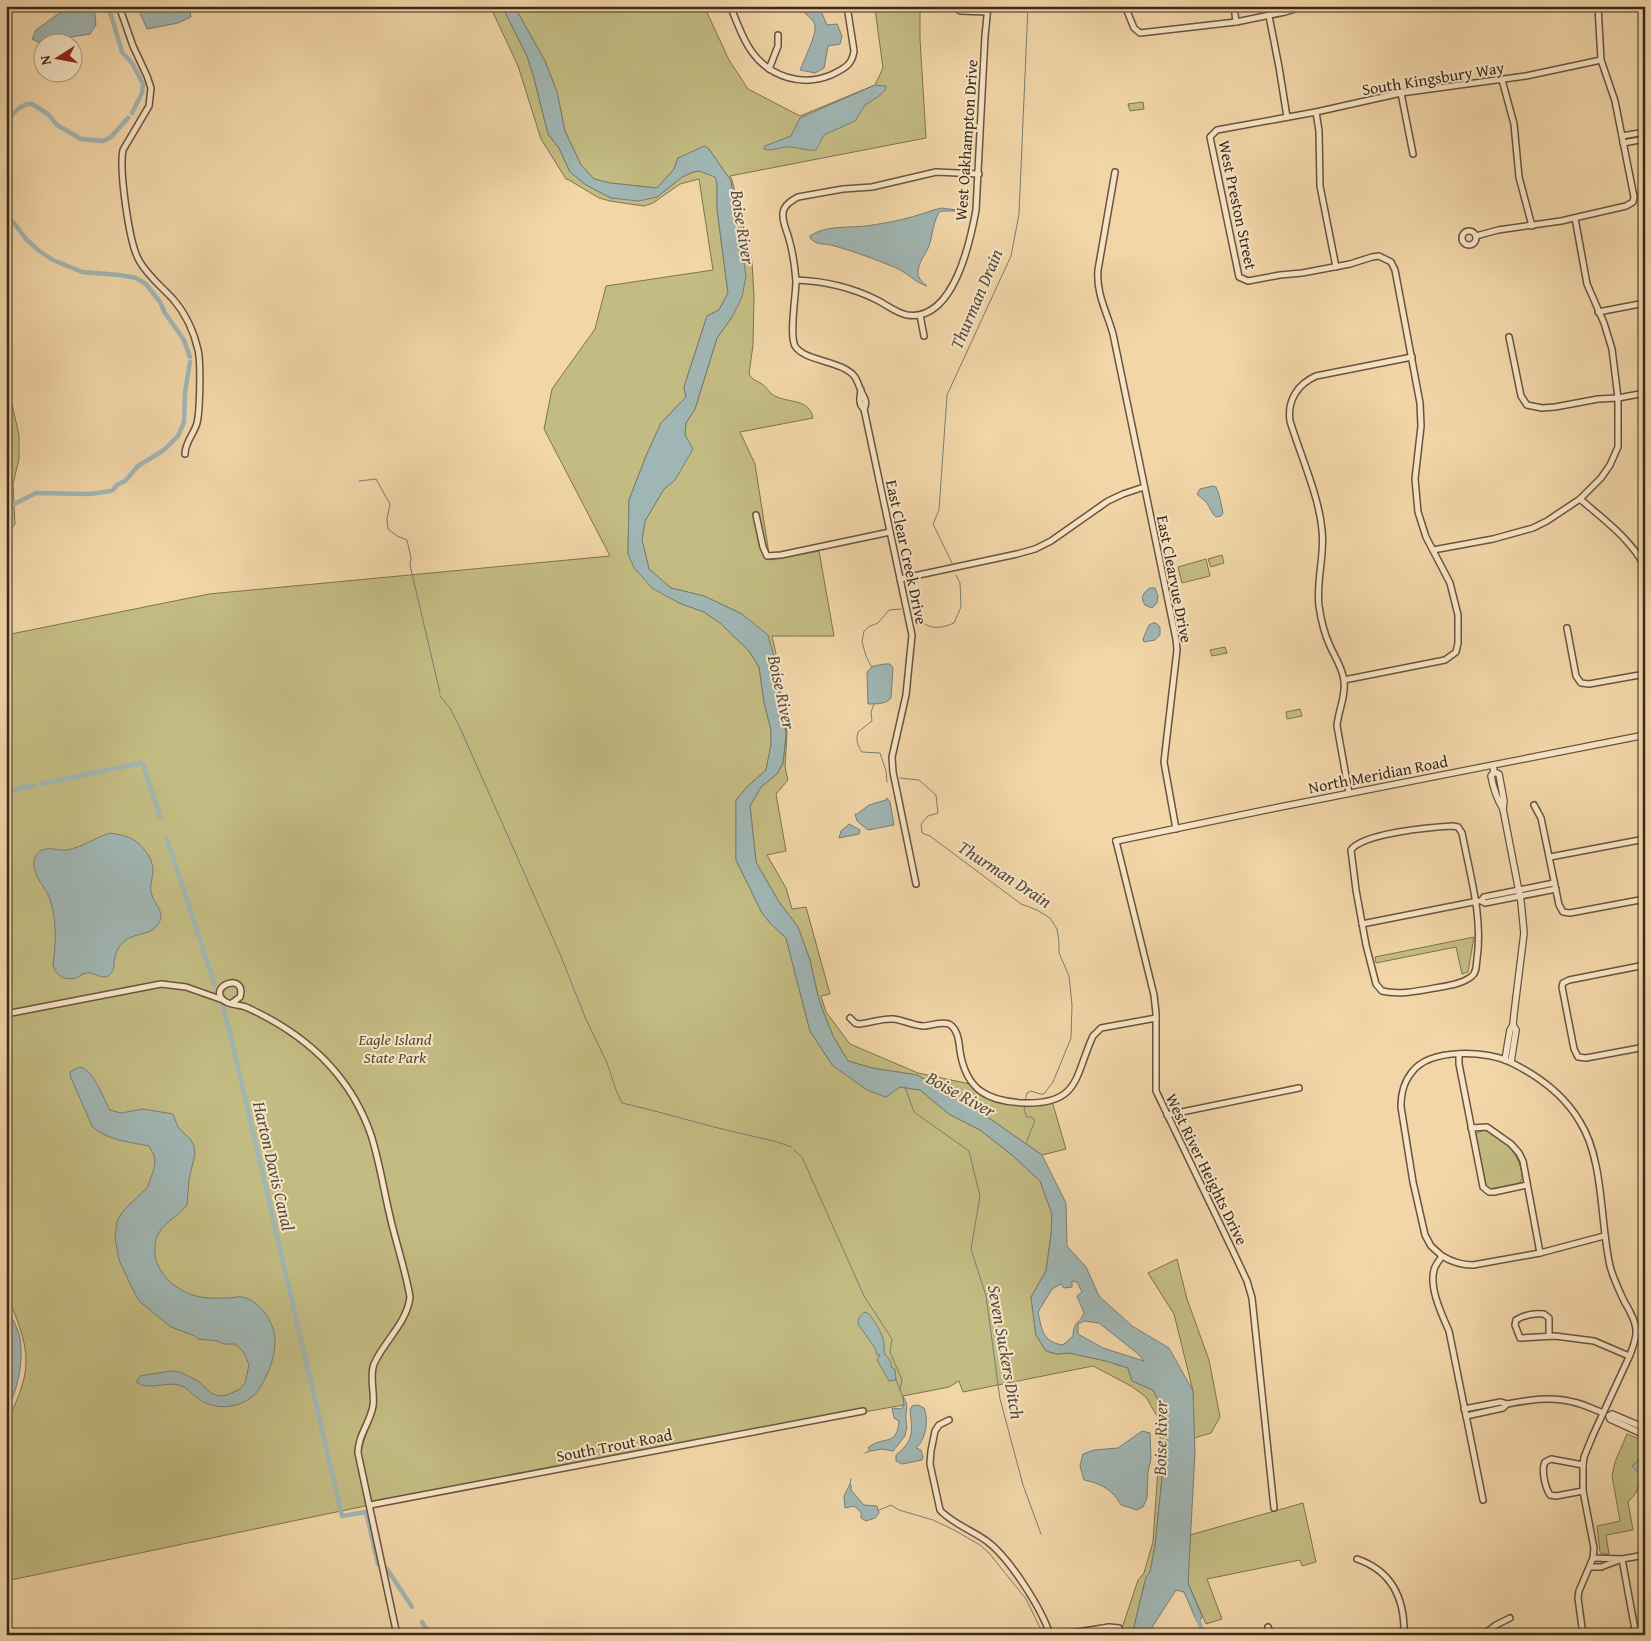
<svg xmlns="http://www.w3.org/2000/svg" width="1651" height="1641" font-family="'Gentium Book Plus',serif">
<style>
.green{fill:#c3bc82;stroke:#7f724f}
.water{fill:#a0b6b4;stroke:#787e77;fill-rule:evenodd}
.lines{fill:none;stroke-linecap:round;stroke-linejoin:round}
.stream{stroke:#787e77;stroke-width:1}
.canal{stroke:#a0b6b4;stroke-width:4.5}
.minor-casing{stroke:#69543f;stroke-width:8}
.tertiary-casing{stroke:#69543f;stroke-width:8}
.minor{stroke:#f7e4c6;stroke-width:5}
.tertiary{stroke:#f7e4c6;stroke-width:5.5}
.labels{text-anchor:middle;dominant-baseline:central;stroke-width:4;stroke-linejoin:round;paint-order:stroke}
.street-label{font-size:16px;fill:#3b291c;stroke:#f7e4c6}
.park-label{font-size:16px;font-style:italic;fill:#564630;stroke:#f7e4c6}
.water-label{font-size:18px;font-style:italic;fill:#544c42;stroke:#f7e4c6}
</style>
<rect width="100%" height="100%" fill="#f2d6a8"/>
<filter id="stains"><feTurbulence type="fractalNoise" baseFrequency=".004" numOctaves="4"/><feColorMatrix values="0 0 0 0 .2 0 0 0 0 .09 0 0 0 0 .02 0 0 0 .5 -.17"/></filter>
<radialGradient id="worn" r=".72"><stop offset=".6" stop-color="#630" stop-opacity="0"/><stop offset="1" stop-color="#630" stop-opacity=".3"/></radialGradient>
<g class="green">
<path d="M490 6H502L527 56 534 78 548 134 559 148 570 172 586 185 611 198 657 197 682 177 693 172 699 171 715 176 717 183V209L728 293 719 310 707 316 684 387 686 397 661 423 646 456 629 500 628 554 679 603 704 612 720 623 749 651 759 667 764 702 771 730V745L766 770 747 787 736 800V860L762 913 771 924 786 938 810 1031 833 1066 900 1087 920 1090 949 1114 980 1130 1012 1155 1040 1181 1052 1214 1051 1235 1046 1271 1031 1297 1036 1335 1046 1351 1057 1354 1069 1353 1106 1361 1128 1368 1132 1381 1153 1390 1168 1419 1155 1546 1150 1572 1144 1585 1132 1635H1123L1121 1631 1138 1580 1144 1573 1153 1542 1161 1423 1146 1397 1131 1386 1093 1366 963 1392 959 1381 949 1387 903 1396 904 1405 611 1456 612 1459 432 1492 6 1581V1424C15 1405 26 1383 26 1362 27 1342 15 1312 6 1295V635L209 594 610 556 544 429 552 389 595 329 606 286 713 270 699 179 680 184 653 203 644 206 610 201 599 198 569 180 566 179 541 139 518 66Z"/>
<path d="M514 6H704L729 60 748 89 800 116 875 85 883 68 876 16 874 6H920V39L926 138 730 176 732 180 752 262 754 296 753 345 749 374C752 380 756 380 762 384 768 388 769 394 777 397 791 403 809 399 813 418L740 432 755 464 770 560 819 551 834 636H772L781 676 779 679V684L787 733 785 767 788 780 776 794 786 851 767 855 786 888 792 909 806 907 830 994 821 996 826 1012 850 1044 918 1073 970 1084 978 1093 989 1099 1023 1103 1052 1101 1066 1149 1042 1155 976 1109 917 1075 872 1068 848 1061 833 1036 823 1011 818 996 810 960 798 927 779 902 756 862 750 806 761 787 777 774 783 763 786 734 777 684 776 664 742 614 704 596 671 588 649 569 642 540 645 521 664 489 675 480 685 435 686 423 695 409 717 338 732 317 735 215 731 181 709 149 678 158 674 169 657 188 610 183 594 179 581 165 565 131 557 92 545 61Z"/>
<path d="M1143 102 1144 109 1130 111 1128 104Z"/>
<path d="M6 394 12 404 19 435V459L13 484 15 524 6 535Z"/>
<path d="M1222 555 1224 563 1211 567 1208 559Z"/>
<path d="M1206 559 1210 576 1182 583 1178 567Z"/>
<path d="M1225 647 1227 653 1212 656 1210 650Z"/>
<path d="M1300 709 1302 716 1287 719 1286 712Z"/>
<path d="M1474 937 1468 972 1462 974 1456 947 1376 963 1375 957Z"/>
<path d="M1484 1130C1501 1135 1517 1152 1521 1169 1522 1176 1524 1179 1518 1184L1489 1189 1486 1185 1476 1137 1477 1133Z"/>
<path d="M1177 1259 1187 1299 1209 1360 1220 1417 1211 1433 1194 1438 1193 1391 1174 1314 1148 1273Z"/>
<path d="M6 1334C11 1349 11 1369 6 1383Z"/>
<path d="M1627 1434 1645 1441V1480L1639 1483 1636 1493 1628 1502 1633 1530 1606 1535 1609 1554H1602L1600 1552 1597 1526 1620 1521 1612 1476 1615 1462Z"/>
<path d="M1303 1503 1316 1562 1302 1566 1300 1560 1207 1579 1222 1619 1206 1624 1188 1583 1190 1535Z"/>
</g>
<g class="water">
<path d="M69 6H94L96 25 90 34 38 42 32 39 36 30Z"/>
<path d="M137 6 157 8 158 6H189L191 17 178 23 147 29Z"/>
<path d="M502 6H514L545 61 557 92 565 131 581 165 594 179 610 183 657 188 674 169 678 158 704 146 709 149 731 181 746 276 742 297 732 317 717 338 695 409 686 423 685 435 693 449 675 480 664 489 645 521 642 540 649 569 671 588 704 596 742 614 768 635 776 664 777 684 786 734 783 763 777 774 761 787 750 806 756 862 779 902 798 927 810 960 818 996 823 1011 833 1036 848 1061 872 1068 917 1075 976 1109 1042 1155 1066 1203 1067 1246 1086 1267 1099 1296 1132 1326 1169 1348 1193 1391 1195 1453 1188 1583 1202 1616 1200 1621 1197 1622 1184 1592 1176 1590 1147 1635H1132L1146 1577 1150 1572 1155 1546 1168 1419 1153 1390 1132 1381 1128 1368 1106 1361 1069 1353 1057 1354 1046 1351 1036 1335 1031 1297 1046 1271 1051 1235 1052 1214 1040 1181 1012 1155 980 1130 949 1114 920 1090 900 1087 886 1097 867 1090 833 1066 810 1031 786 938 771 924 762 913 736 860V800L747 787 766 770 771 745V730L764 702 759 667 749 651 720 623 704 612 679 603 652 588 634 568 628 554 629 500 646 456 661 423 686 397 684 387 707 316 719 310 728 293 717 209V184L715 177 699 171 693 172 682 177 657 197 639 201 611 198 586 185 570 172 559 148 548 134 534 78 527 56ZM1072 1281 1077 1282 1082 1292 1077 1296 1084 1313C1079 1325 1074 1320 1073 1336L1063 1345C1042 1342 1042 1329 1038 1312L1052 1289 1061 1284 1064 1288 1072 1287ZM1084 1321 1099 1323 1137 1353 1144 1361 1103 1348 1078 1334V1324Z"/>
<path d="M795 6H819L827 25 837 24 842 36 840 44 828 46 824 68 815 73 800 70C804 60 817 34 815 25 812 17 802 11 795 6Z"/>
<path d="M875 85 886 86V89L878 97 865 105 855 121 824 135 816 150C806 151 798 147 788 147 780 147 771 152 764 149L765 146 791 136 800 118Z"/>
<path d="M941 208 966 211H940C933 221 933 234 929 246 926 254 919 261 918 271 917 278 923 283 927 286 914 282 907 272 894 267 875 259 855 252 835 246 825 243 817 246 810 238V236C825 225 849 228 866 226 879 224 892 222 904 219 917 216 929 211 941 208Z"/>
<path d="M1213 486 1216 487C1220 495 1221 504 1223 513L1221 516 1216 517 1213 514 1207 503 1197 494 1200 489Z"/>
<path d="M1150 588H1155L1158 596 1157 603 1152 608 1145 605C1140 598 1143 592 1150 588Z"/>
<path d="M1153 623H1156L1160 627V635L1155 640 1144 642 1143 639 1149 625Z"/>
<path d="M885 664H890L893 668 891 698C887 704 876 704 868 704L867 672 873 666Z"/>
<path d="M887 798 890 802 894 825 868 830 857 821 855 814H857L869 805 886 800Z"/>
<path d="M849 824 860 830 859 834 839 838 841 831Z"/>
<path d="M110 833C116 834 123 835 128 837 141 842 154 858 153 873 152 880 149 887 152 895 155 906 165 911 159 923 151 936 137 932 126 940 118 945 115 954 114 963 114 965 114 969 113 970 105 985 96 971 86 973 82 974 80 976 76 978 65 981 56 976 53 965 56 944 57 920 50 899 46 888 34 877 34 865 33 860 36 854 40 851 48 846 58 851 67 850 82 847 95 838 110 833Z"/>
<path d="M79 1067C93 1068 103 1098 110 1110L121 1113 143 1109 173 1114 178 1127 191 1140 194 1146 195 1154 189 1179 187 1205C176 1219 157 1225 155 1245 155 1251 154 1257 157 1263 163 1279 180 1292 196 1296 207 1299 220 1298 230 1298 234 1298 238 1296 242 1297 261 1301 276 1324 275 1343 275 1358 267 1377 259 1389 251 1402 231 1409 216 1406 208 1405 201 1401 195 1396 191 1393 188 1389 184 1387 169 1379 150 1392 136 1382L140 1376 171 1371 180 1372 198 1381 211 1393 218 1396 227 1395 240 1389 245 1383 249 1365 245 1355 240 1348 235 1344H224L217 1341 198 1339 195 1336 171 1327 139 1301 131 1286 119 1260 115 1238 117 1221 121 1214 127 1207 147 1188 153 1172 155 1163 154 1155 149 1146C129 1142 106 1140 92 1126L71 1078 70 1072Z"/>
<path d="M6 1306C11 1316 18 1328 20 1338 24 1364 17 1390 6 1414V1383L10 1374 9 1342 6 1334Z"/>
<path d="M865 1312 869 1314C875 1322 882 1332 884 1343 884 1347 884 1350 885 1355 889 1358 892 1362 891 1367L895 1369 896 1380 889 1381 877 1360 880 1355H877L875 1348 858 1324C858 1318 860 1316 865 1312Z"/>
<path d="M903 1397C910 1405 905 1411 906 1420 906 1423 907 1426 907 1429L906 1430 905 1436 893 1451 882 1449 870 1451 868 1448C882 1435 897 1448 899 1421L894 1418 892 1408 901 1409 904 1405Z"/>
<path d="M918 1405 924 1408C929 1419 926 1440 916 1448L921 1450 923 1457 922 1460 902 1464 896 1461V1455C915 1440 912 1431 910 1410L912 1406Z"/>
<path d="M1142 1431 1150 1433 1151 1459 1148 1472 1147 1498 1143 1507 1137 1510 1121 1505C1114 1491 1101 1483 1084 1480L1080 1466 1083 1454 1094 1450 1118 1448Z"/>
<path d="M1643 1456 1645 1458V1464L1637 1471 1632 1466Z"/>
<path d="M850 1484 851 1485V1490L864 1505 877 1506 879 1513 875 1518 866 1521 861 1518V1512L854 1506 845 1508 844 1496Z"/>
</g>
<g class="lines">
<g class="stream">
<path d="M6 438 10 451 6 460"/>
<path d="M359 481 376 479 390 504 387 519 388 529 397 536 407 540 411 558 410 565 440 693"/>
<path d="M952 563 933 524 939 510 947 395 1011 256 1019 214 1028 6"/>
<path d="M911 609C923 627 933 632 954 623L961 607 960 583 956 575"/>
<path d="M872 668 866 656 862 642 864 631 870 626 878 623 889 610 901 609"/>
<path d="M440 696 450 708 461 730 560 954 585 1017 607 1063 616 1090 622 1103C663 1112 702 1125 743 1134 759 1138 775 1140 791 1147"/>
<path d="M874 704 871 712 872 721 858 732C856 740 857 745 862 752L880 753 886 771 887 782"/>
<path d="M900 778 919 780 936 795 938 813 928 816 921 824 922 833 930 836 1021 904 1037 910 1050 918 1057 929 1059 942V953L1069 976 1072 1005 1071 1038 1053 1082 1044 1094H1040L1031 1091 1027 1093 1025 1101"/>
<path d="M905 1087 914 1112 969 1151 980 1196 971 1249 986 1296 1000 1399 1023 1485 1041 1534"/>
<path d="M1025 1105 1024 1110 1027 1117H1031L1035 1120 1026 1144"/>
<path d="M794 1150 802 1157 864 1296 892 1339 890 1352 902 1380 900 1390"/>
<path d="M896 1380 903 1397"/>
<path d="M865 1453 870 1451"/>
<path d="M850 1484 851 1479"/>
<path d="M879 1510 891 1505 899 1510 933 1520 954 1530 980 1545 989 1553 1026 1599 1043 1634"/>
</g>
<g class="canal">
<path d="M108 6 115 28 122 52 132 63 143 84 142 93 132 113"/>
<path d="M6 121 19 108 27 104H32L48 114 57 125 81 139 103 141 111 137 128 118"/>
<path d="M6 218 14 223 26 239 38 250 53 260 82 272 120 275 136 278 146 284 160 302 165 313 184 340 190 357"/>
<path d="M113 490 117 485 125 481 138 466 164 450 178 436 184 422 185 392 190 362"/>
<path d="M6 508 36 493 90 494 110 491"/>
<path d="M6 784 7 785"/>
<path d="M41 784 141 763 143 764 160 817"/>
<path d="M8 789V791L34 785"/>
<path d="M167 839 215 985"/>
<path d="M222 1004 229 1029 300 1335"/>
<path d="M301 1339 342 1516 366 1512 378 1564"/>
<path d="M387 1569 412 1607"/>
<path d="M1197 1617 1204 1635"/>
<path d="M422 1622 430 1635"/>
</g>
<defs>
<g id="minor">
<path d="M119 6 133 46 147 76 151 88 149 106 123 150C119 169 129 246 140 262 148 276 162 287 173 299 185 313 194 332 198 350 201 361 200 411 197 423 194 434 185 442 185 454"/>
<path d="M730 6C737 21 742 39 752 52 770 77 802 87 831 75 843 69 852 66 854 51L847 6"/>
<path d="M955 6 960 11 987 12"/>
<path d="M1125 6 1134 28 1140 33 1236 22 1285 12 1305 6"/>
<path d="M1234 6 1236 22"/>
<path d="M1269 16 1279 67 1287 117"/>
<path d="M769 69 778 46V35"/>
<path d="M1502 80 1514 124 1519 177 1532 226"/>
<path d="M1401 93 1413 154"/>
<path d="M1316 112 1319 131 1320 186 1336 267"/>
<path d="M1622 136 1645 132"/>
<path d="M1623 143 1645 139"/>
<path d="M1115 172 1098 270C1096 294 1107 312 1113 334L1176 639 1177 650 1164 762 1176 829"/>
<circle cx="1469" cy="238" r="7"/>
<path d="M1476 236 1498 230 1561 221 1626 206 1633 202 1634 197 1615 101 1601 60 1598 6"/>
<path d="M796 280C824 281 851 287 877 300 887 305 896 313 907 315 953 322 970 243 976 210L985 36 988 6"/>
<path d="M1598 312 1645 303"/>
<path d="M920 315 924 336"/>
<path d="M1509 337 1521 396 1527 405 1542 408 1555 407 1598 399 1618 398 1645 393"/>
<path d="M861 390C860 397 858 404 864 409 868 401 864 398 861 391 859 386 858 382 855 377 842 360 805 362 795 346 789 335 796 295 796 281 795 267 793 253 789 239 787 231 782 222 783 213 784 205 791 201 798 197L843 189 872 187 936 172 979 174"/>
<path d="M864 409 912 635 906 695 892 757 893 772 916 884"/>
<path d="M1580 499C1603 519 1631 539 1645 567"/>
<path d="M756 515 763 547 767 556 781 555 890 532"/>
<path d="M1433 550 1493 539 1533 528 1547 521 1580 499 1601 478 1610 465 1618 447V398L1612 349 1604 323 1587 284 1575 218"/>
<path d="M900 579 1017 554 1035 549 1051 541 1108 501 1123 494 1144 487"/>
<path d="M1567 628 1576 676 1581 683 1589 684 1645 674"/>
<path d="M1344 680 1445 660 1456 652 1458 643V615L1450 583 1426 537 1418 512 1415 479 1421 426 1420 403 1395 270 1391 262 1379 256 1372 257 1350 264 1302 273 1280 275 1248 281 1239 277 1210 137 1217 130 1316 112 1401 93 1526 76 1601 60"/>
<path d="M1349 793 1337 726C1338 711 1346 697 1344 681 1343 669 1335 657 1330 646 1324 633 1321 620 1319 606 1316 580 1325 555 1322 530 1319 496 1300 454 1290 421 1287 400 1298 384 1316 376L1412 357"/>
<path d="M1534 805 1541 818 1559 905 1563 912 1570 913 1645 899"/>
<path d="M1453 826 1458 827 1462 833C1470 875 1483 917 1477 959 1476 965 1477 972 1472 976 1463 984 1446 986 1435 988 1419 991 1398 995 1382 991L1376 984 1366 945 1356 890 1351 850C1363 833 1432 827 1453 826Z"/>
<path d="M1116 841 1154 995 1156 1013V1091L1232 1249 1247 1281 1252 1298 1274 1508"/>
<path d="M1550 857 1645 839"/>
<path d="M1554 883 1484 897 1481 901 1485 903 1556 889"/>
<path d="M1362 924 1478 901"/>
<path d="M1645 965 1569 980 1563 983 1562 987 1574 1049 1578 1057 1586 1058 1645 1047"/>
<path d="M232 1003 240 997C247 972 208 985 223 1000 229 1006 241 1004 248 1008 305 1034 350 1074 371 1135 379 1160 383 1186 389 1212 395 1240 405 1268 410 1297 407 1323 384 1341 374 1364 369 1377 375 1392 373 1406 370 1423 358 1435 358 1453L397 1635"/>
<path d="M6 1014 161 984 186 987 223 1000"/>
<path d="M850 1018 855 1023 859 1024C871 1023 882 1018 893 1019 903 1020 912 1025 923 1026 931 1026 941 1021 949 1024 958 1029 959 1042 960 1051 966 1091 989 1102 1026 1103 1080 1104 1075 1075 1093 1036L1101 1028 1156 1018"/>
<path d="M1459 1054V1064L1483 1187 1489 1192H1494L1527 1185"/>
<path d="M1167 1115 1299 1088"/>
<path d="M1471 1128 1487 1127 1511 1144 1519 1153 1523 1161 1540 1253"/>
<path d="M1442 1256C1452 1262 1461 1265 1473 1265L1540 1253 1604 1236"/>
<path d="M1549 1336V1318L1544 1314C1534 1313 1524 1315 1516 1320L1515 1325 1520 1338 1555 1336 1594 1341 1629 1356"/>
<path d="M1507 1404C1529 1400 1551 1396 1573 1402 1583 1404 1593 1409 1603 1413"/>
<path d="M1464 1409 1501 1402 1507 1404 1503 1408 1466 1416"/>
<path d="M949 1420 939 1425 935 1431 931 1451 930 1464 940 1510C950 1522 975 1532 988 1542 1010 1559 1042 1609 1050 1635"/>
<path d="M1583 1465 1551 1459 1545 1462C1541 1470 1545 1487 1550 1495L1556 1496 1583 1491"/>
<path d="M1483 1500 1449 1331C1442 1315 1429 1288 1434 1270 1435 1265 1439 1261 1442 1256L1431 1246 1425 1235 1413 1182 1401 1107C1401 1094 1403 1083 1412 1072 1430 1048 1487 1050 1512 1063 1538 1076 1565 1096 1580 1122 1604 1160 1600 1222 1610 1266 1613 1278 1619 1290 1624 1301 1629 1310 1635 1319 1636 1329 1637 1338 1633 1346 1630 1355L1593 1435 1584 1457 1583 1465V1491L1594 1548 1593 1558 1579 1591 1578 1598 1583 1635"/>
<path d="M370 1505 863 1411"/>
<path d="M1357 1559C1392 1571 1405 1599 1404 1635"/>
<path d="M1590 1567H1601L1622 1559 1593 1558"/>
<path d="M1268 1627 1271 1635"/>
<path d="M1059 1635 1109 1627 1119 1628 1123 1635"/>
<path d="M1483 1635 1496 1625 1510 1618"/>
<path d="M1636 1635 1622 1559 1645 1555"/>
</g>
<g id="tertiary">
<path d="M1493 765 1494 772 1491 776C1493 787 1497 799 1503 809L1504 801 1499 774 1494 772"/>
<path d="M1503 809 1521 902 1524 933 1514 1014 1513 1025 1516 1030 1511 1062"/>
<path d="M1116 841 1280 807 1645 735"/>
<path d="M1505 1060 1510 1030 1513 1025"/>
<path d="M1645 1428 1612 1414 1609 1416 1610 1419 1645 1435"/>
</g>
</defs>
<use href="#minor" class="minor-casing"/>
<use href="#tertiary" class="tertiary-casing"/>
<use href="#minor" class="minor"/>
<use href="#tertiary" class="tertiary"/>
</g>
<g class="labels">
<g class="street-label">
<text transform="translate(1433 78) rotate(-9)">South Kingsbury Way</text>
<text transform="translate(966 140) rotate(-86)">West Oakhampton Drive</text>
<text transform="translate(1238 205) rotate(78)">West Preston Street</text>
<text transform="translate(907 552) rotate(78)">East Clear Creek Drive</text>
<text transform="translate(1175 579) rotate(79)">East Clearvue Drive</text>
<text transform="translate(1378 774) rotate(-11)">North Meridian Road</text>
<text transform="translate(1207 1169) rotate(64)">West River Heights Drive</text>
<text transform="translate(614 1445) rotate(-11)">South Trout Road</text>
</g>
<g class="park-label">
<text x="395" y="1039">Eagle Island<tspan x="395" dy="18">State Park</tspan></text>
</g>
<g class="water-label">
<text transform="translate(743 227) rotate(81)">Boise River</text>
<text transform="translate(976 299) rotate(-67)">Thurman Drain</text>
<text transform="translate(782 692) rotate(78)">Boise River</text>
<text transform="translate(1005 874) rotate(33)">Thurman Drain</text>
<text transform="translate(961 1094) rotate(29)">Boise River</text>
<text transform="translate(274 1166) rotate(77)">Harton Davis Canal</text>
<text transform="translate(1006 1352) rotate(80)">Seven Suckers Ditch</text>
<text transform="translate(1160 1438) rotate(-89)">Boise River</text>
</g>
</g>
<rect width="1651" height="1641" fill="none" stroke="#f2d6a8" stroke-width="25"/>
<rect x="8" y="8" width="1636" height="1626" fill="none" stroke="#3b291c" stroke-width="2.5"/>
<rect x="12" y="12" width="1626" height="1616" fill="none" stroke="#3b291c"/>
<g transform="translate(58 58) rotate(259)"><circle r="24" fill="#f7e4c6" stroke="#ac9982"/>
<path d="M0-4L9 19L0 12L-9 19Z" fill="#8f2418"/>
<text y="-8" font-size="14" font-weight="bold" text-anchor="middle" fill="#3b291c">N</text>
</g>
<rect width="100%" height="100%" filter="url(#stains)"/>
<rect width="100%" height="100%" fill="url(#worn)"/>
</svg>
